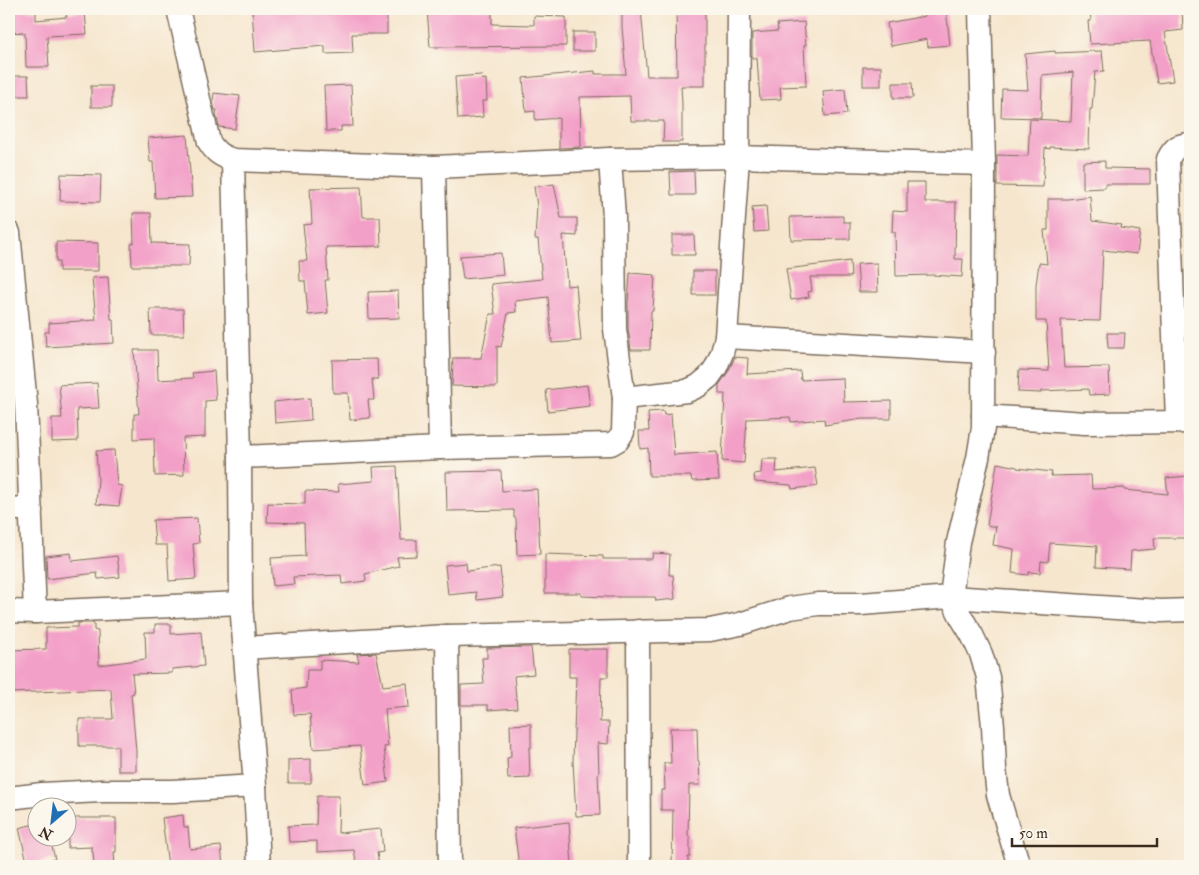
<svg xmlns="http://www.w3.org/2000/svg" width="1199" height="875" font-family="'IM FELL Double Pica',serif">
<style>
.building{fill:#f3a0c8}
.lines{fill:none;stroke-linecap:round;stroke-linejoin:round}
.street-casing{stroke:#7c6c5c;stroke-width:25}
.street{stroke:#fff;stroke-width:22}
</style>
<rect width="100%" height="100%" fill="#fbf7ec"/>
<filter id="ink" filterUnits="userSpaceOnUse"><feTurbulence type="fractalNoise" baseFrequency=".02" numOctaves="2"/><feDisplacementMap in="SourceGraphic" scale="10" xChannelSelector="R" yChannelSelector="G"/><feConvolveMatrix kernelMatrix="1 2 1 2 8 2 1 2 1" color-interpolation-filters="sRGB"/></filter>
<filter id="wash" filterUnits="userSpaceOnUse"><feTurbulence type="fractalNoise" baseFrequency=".0096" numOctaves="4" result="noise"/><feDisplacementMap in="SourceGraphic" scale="20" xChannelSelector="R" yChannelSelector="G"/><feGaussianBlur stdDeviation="1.12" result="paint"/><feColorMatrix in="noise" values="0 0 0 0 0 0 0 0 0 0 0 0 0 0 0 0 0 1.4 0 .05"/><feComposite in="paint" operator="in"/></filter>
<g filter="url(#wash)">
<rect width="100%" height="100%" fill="#f6e6ce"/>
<g id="blocks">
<g class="building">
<path d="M283 9H387V34H352L353 53 325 54V46L255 52 252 10Z"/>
<path d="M427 9H492V24L534 25V16L566 17V46L430 47Z"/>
<path d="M622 9H641L647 76H677L676 9H705V86H681L682 104V142H663L664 121H631L630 96 580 97 581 147 559 148V118L535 120V111L526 112 523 78 595 71V74H626L622 27Z"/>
<path d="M946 9 950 45 928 47 927 39 891 46 887 23 925 16 924 11Z"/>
<path d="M1090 9H1182L1183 30 1165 32 1173 81 1157 83 1150 41 1090 44 1088 21H1091Z"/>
<path d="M9 10 36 11V20L67 17 66 13 85 12 87 34 47 36 49 67H26L25 33 9 32Z"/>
<path d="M804 22 806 45H804L806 86 780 87 781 99 760 100 757 58H752V33L778 31 777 24Z"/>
<rect x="573" y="32" width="22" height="19"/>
<path d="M1055 51V53L1102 51 1104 71 1095 72 1092 109H1090L1089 149 1050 147V149L1045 148 1043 187 997 186V155L1028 156 1030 119 1071 121 1073 72 1042 75 1041 118 1001 117 1002 89 1028 90 1025 54Z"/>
<rect x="863" y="67" width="18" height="19"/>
<path d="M481 75 482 80 486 79 487 101H482L483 117 458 119 455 77Z"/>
<path d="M9 76H28L29 96H9Z"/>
<path d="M893 83H912L913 98H893Z"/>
<path d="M351 85 353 126H341V131H326L324 86Z"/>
<rect x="91" y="86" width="21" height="21"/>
<path d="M845 89 847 114 825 116 823 91Z"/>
<path d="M214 93 240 96 235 129 219 127 216 114 217 110H215L213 102Z"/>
<path d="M187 135 192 197 155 198 153 162H150L148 138Z"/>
<path d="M1105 161V168L1150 169V184H1105V188L1083 189V162Z"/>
<path d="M694 171 695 195H671L670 172Z"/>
<path d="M61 174 101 175 100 202 60 201Z"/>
<path d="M907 182H925V202H956L955 259H963L962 277 933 275 896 276 895 232H892L893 211 907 212Z"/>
<path d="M554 184 561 218H577V236L563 235 567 286 576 285 581 341 552 343 548 297 515 301 516 312 508 313 501 347 497 346V387L452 386 453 358H481L490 314H495L491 284 542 279 538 239H535L537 206 534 187Z"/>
<path d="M361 187 363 217H380L381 246 326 247 328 280H325L328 313 308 315 305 281H300L299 261H307L303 225 312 224 310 188Z"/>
<path d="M1090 196 1092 221 1122 225 1121 228 1140 231 1137 254 1103 250 1100 321 1061 320 1064 368 1109 367 1110 394 1089 395 1088 389 1041 391V393L1018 392 1019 370 1049 371 1046 321H1036V285L1039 263 1047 264 1044 230H1048V199H1068Z"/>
<path d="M766 206 768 231 754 232 752 207Z"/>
<path d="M133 213H151L152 243 190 244 189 266H132L131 244 134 243Z"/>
<path d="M843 216V222H850V239L791 240 790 217Z"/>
<path d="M672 235H694L695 255H672Z"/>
<path d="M56 242 98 243V271H59V262H56Z"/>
<path d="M501 253 503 275 463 279 460 256Z"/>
<path d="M850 261 851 277H810L812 291 808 292 809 297 791 300 786 269Z"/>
<path d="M877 263 878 292H859L857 264Z"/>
<rect x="693" y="271" width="22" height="24"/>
<path d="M630 273 655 275 653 311H651L650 350H631L628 328V303Z"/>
<path d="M108 277 111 319H113L114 343 46 347 45 332H49V323L96 320 92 278Z"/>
<path d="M398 291 399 318 369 319 368 292Z"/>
<path d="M150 309H183L184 335H151Z"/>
<path d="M1107 333H1125L1124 348H1108Z"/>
<path d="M134 350H157L158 380 193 378 192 373 214 371 216 400 205 401V437L183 438 184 475 155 476 154 438 134 439V414H139Z"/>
<path d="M735 357 748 358 747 374 800 371 801 380 843 378 844 402 891 401V419H862L825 425 824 419 791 422 790 417 747 419 744 463 722 461 725 394H719V385L728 372Z"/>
<path d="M377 359 378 379H372L374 400H368L370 418 350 420 348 393H333L332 360Z"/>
<path d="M97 383 99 408 77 409 78 441 52 442V418H62L59 385Z"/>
<path d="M587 385 590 406 548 411 546 390Z"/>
<path d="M310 398 311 420 275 423 274 402Z"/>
<path d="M663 411 664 415 671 414 674 455 717 452 719 480 692 481 691 476H649L648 448 640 449 639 431H649L648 412Z"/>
<path d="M114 450 117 485 122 486 119 506 96 504 98 480 96 451Z"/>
<path d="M762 459H777L776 472 815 468 818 486 792 489 791 485 755 482 754 474 761 473Z"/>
<path d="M997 463 1017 467V468L1052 472 1051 476 1091 475 1092 489 1124 488V490L1168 494 1166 478 1188 476 1190 506V538H1154L1155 549 1131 551 1130 569 1096 567 1097 546 1050 543 1048 562 1041 561 1040 573 1029 572 1028 575 1012 573 1014 549 993 545 996 527 987 525Z"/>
<path d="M397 466 401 540H417V556L397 557 399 566 365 574 366 581 342 584 341 575 293 577 294 584 273 586 271 558 305 556 304 523 267 522 268 503 305 504V491L339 492 338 484 374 481 373 467Z"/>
<path d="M501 471 502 491 537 489 540 554 517 555 516 518H514V510L447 511 446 472Z"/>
<path d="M197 518 199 543 193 544 196 579 169 581 167 545H155L153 520Z"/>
<path d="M71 553 72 561 117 556 120 577 98 579 97 573 47 579 46 556Z"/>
<path d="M653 553 670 554 669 575H673L675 599 656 601 655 597H607L581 596V593H545V554L603 556V559H652Z"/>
<path d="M466 563 467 571 500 567 503 597 477 600 476 592 448 595 445 565Z"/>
<path d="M78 623H94V630L98 631 99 665 146 659 145 632H155V624H171V634L201 632 204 666 172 669V673L132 674 134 693 131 694 136 751V771H118V746H79V719H113L111 689 10 693 9 650 46 649V628L78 627Z"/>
<path d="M531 647 534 674 514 676 517 708 488 710V705H461V685L484 684 482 658H487V648Z"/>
<path d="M569 649H608V677H601L600 722H609L608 744 598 743 599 774H598L600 815 576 816 573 761 576 677H569Z"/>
<path d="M376 653 383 686 407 683 409 707 385 709 388 746 384 747 388 782 365 785 360 746 313 749 310 714 294 715 292 690 306 688 307 670H320V660L359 662 357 654Z"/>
<path d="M531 724V748H529L530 778 508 779 507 758 511 757 510 725Z"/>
<path d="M670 728H697L698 761H699L700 785H689L688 837H690V857H688V866H672L673 810H661V790H665L664 763H671Z"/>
<path d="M311 759V783H288V760Z"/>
<path d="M317 796H339L338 833 381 829 383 852 377 853 379 866H357L354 850 317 852V841L289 842 288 826 316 825Z"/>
<path d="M183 815 184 827H188L190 849 221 846 223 866H168L162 818Z"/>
<path d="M68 818H116V852H114L115 866H94L93 852H92V847L68 848Z"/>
<path d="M569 822 572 866H519L514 828Z"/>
<path d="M38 823V838H50L55 859 38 863V866H28L19 828Z"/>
</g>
</g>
</g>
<g filter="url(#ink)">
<use href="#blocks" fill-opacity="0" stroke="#7c6c5c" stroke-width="1"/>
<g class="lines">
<defs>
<g id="street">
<path d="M178 9 209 142C216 153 221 156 233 160L434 167 610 159 738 157 984 164"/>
<path d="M980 9 984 164 983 428 978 458 958 542 951 597 961 617 972 635 981 654 988 677 993 726 995 769 998 795 1019 866"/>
<path d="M233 160 240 457 241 603 255 786 259 866"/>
<path d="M434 167 440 448"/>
<path d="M9 233 26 404 35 612"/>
<path d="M726 337 984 352"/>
<path d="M624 398 687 391 698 386 709 377 716 367 722 353 726 337 738 157 739 9"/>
<path d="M983 416 1085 423 1190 422"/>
<path d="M1177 422 1168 159C1174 148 1177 145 1190 144"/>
<path d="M240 457 440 448 611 444 618 440 623 432 624 398 615 329 614 217 610 159"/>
<path d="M9 508 31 510"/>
<path d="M9 611 35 612 241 603"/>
<path d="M638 631 639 866"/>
<path d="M447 636 450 866"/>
<path d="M245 648 447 636 710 630 740 624 790 608 818 604H861L951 597 1161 611 1190 610"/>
<path d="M9 798 42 794 101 791H173L255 786"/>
</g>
</defs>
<use href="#street" class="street-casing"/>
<use href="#street" class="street"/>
</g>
</g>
<rect width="1199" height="875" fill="none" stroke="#fbf7ec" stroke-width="30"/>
<g transform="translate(52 822) rotate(208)"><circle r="24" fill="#fbf7ec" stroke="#aea59a"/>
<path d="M0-4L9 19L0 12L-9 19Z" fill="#1f6fb2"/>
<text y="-8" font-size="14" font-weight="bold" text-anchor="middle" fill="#3b2a1e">N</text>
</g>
<path d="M1012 838v8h145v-8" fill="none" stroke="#3b2a1e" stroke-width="2.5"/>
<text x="1019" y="838" font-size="15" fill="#3b2a1e" stroke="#fbf7ec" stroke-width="4" paint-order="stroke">50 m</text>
</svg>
